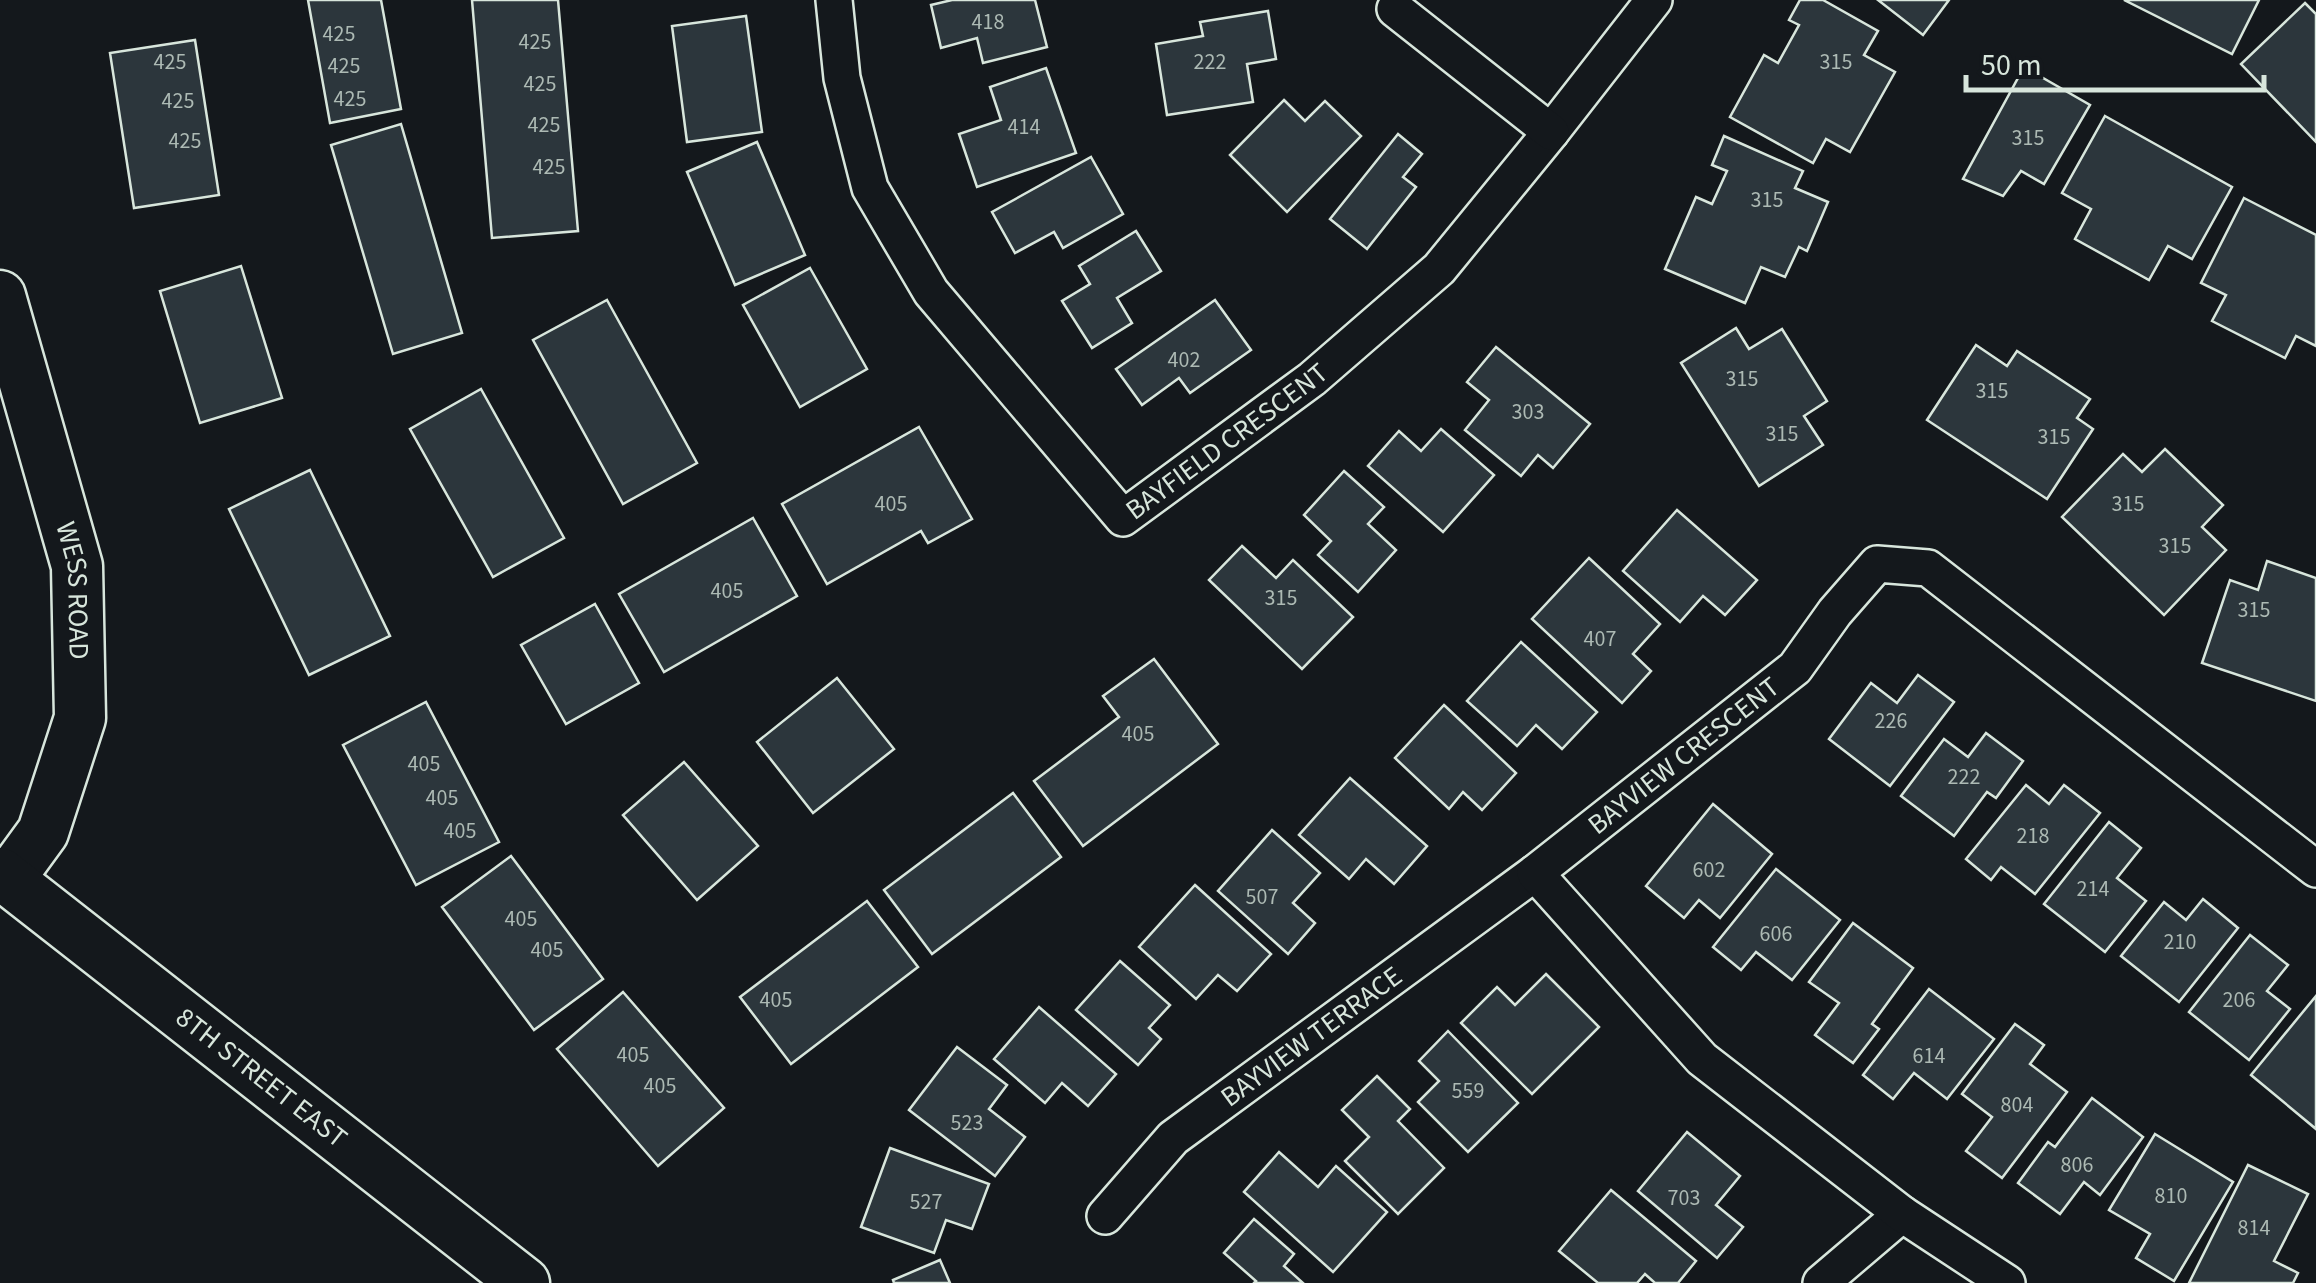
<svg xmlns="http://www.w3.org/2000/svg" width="2316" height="1283" font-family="'Source Sans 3',sans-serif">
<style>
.building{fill:#2c363c;stroke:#d8e6dc;stroke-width:2.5}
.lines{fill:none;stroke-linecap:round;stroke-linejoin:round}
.street-casing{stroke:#d8e6dc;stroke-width:40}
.secondary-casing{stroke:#d8e6dc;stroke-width:55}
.street{stroke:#14181c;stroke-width:35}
.secondary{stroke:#14181c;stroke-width:50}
.labels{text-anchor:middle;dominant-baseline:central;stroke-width:8;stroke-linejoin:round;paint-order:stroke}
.number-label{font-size:22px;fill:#adbab4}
.street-label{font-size:28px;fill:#d8e6dc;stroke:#14181c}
</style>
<rect width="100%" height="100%" fill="#14181c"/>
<g class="building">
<path d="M308 0H381L401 109 330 123Z"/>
<path d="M472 0H558L578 231 492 238Z"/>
<path d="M952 0H1035L1047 47 983 63 977 38 941 48 931 5Z"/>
<path d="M1800 0H1823L1878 31 1864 55 1895 72 1850 152 1826 139 1813 163 1730 117 1764 55 1778 63 1799 25 1789 20Z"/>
<path d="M1878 0H1949L1923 35Z"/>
<path d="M2124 0H2259L2232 54Z"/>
<path d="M2305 3 2316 14V142L2241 64Z"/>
<path d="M1268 11 1276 59 1247 64 1253 102 1167 115 1156 44 1203 36 1200 22Z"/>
<path d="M746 16 762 132 687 142 672 26Z"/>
<path d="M195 40 219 195 134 208 110 53Z"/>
<path d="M2024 67 2090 105 2044 184 2021 171 2003 196 1963 179Z"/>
<path d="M1046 68 1076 153 977 187 959 134 1001 120 990 87Z"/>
<path d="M1284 100 1305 121 1325 101 1361 136 1287 212 1230 155Z"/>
<path d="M2105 116 2232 187 2192 259 2168 246 2149 280 2075 239 2091 209 2062 193Z"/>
<path d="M401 124 462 333 393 354 331 145Z"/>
<path d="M1398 134 1422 154 1403 177 1416 187 1367 249 1330 219Z"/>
<path d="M1724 136 1803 171 1795 188 1828 202 1807 251 1799 247 1785 277 1761 267 1745 303 1665 269 1696 197 1712 204 1727 171 1712 165Z"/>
<path d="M757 142 805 255 735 285 687 172Z"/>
<path d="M1091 157 1123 214 1063 248 1054 232 1015 253 992 212Z"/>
<path d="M2244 198 2316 235V346L2296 336 2285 358 2212 321 2226 295 2201 283Z"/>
<path d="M1136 231 1161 271 1117 298 1132 323 1092 348 1062 301 1090 284 1079 266Z"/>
<path d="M241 266 282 398 200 423 160 291Z"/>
<path d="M810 268 867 369 800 407 743 305Z"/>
<path d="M607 300 697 463 623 504 533 340Z"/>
<path d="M1215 300 1251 350 1190 393 1179 378 1142 405 1116 369Z"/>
<path d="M1736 328 1749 349 1782 329 1827 401 1804 416 1823 445 1759 486 1681 363Z"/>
<path d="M1976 345 2007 366 2017 351 2090 399 2077 418 2093 429 2047 499 1927 420Z"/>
<path d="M1496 347 1590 424 1553 468 1538 455 1521 476 1465 430 1489 400 1467 382Z"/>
<path d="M481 389 564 538 493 577 410 429Z"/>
<path d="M919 427 972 519 928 543 921 531 827 584 782 504Z"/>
<path d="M1441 429 1494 475 1443 532 1368 466 1399 431 1421 451Z"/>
<path d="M2165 449 2223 505 2202 527 2226 550 2164 615 2062 517 2123 454 2142 472Z"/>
<path d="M310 470 390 636 309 675 229 509Z"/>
<path d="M1344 471 1384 507 1368 524 1396 550 1358 592 1318 555 1331 541 1304 515Z"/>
<path d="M1677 510 1757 580 1725 615 1703 596 1680 622 1623 571Z"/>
<path d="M753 518 797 596 664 672 619 594Z"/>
<path d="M1242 546 1276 578 1293 560 1353 617 1302 669 1209 580Z"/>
<path d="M1589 558 1660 624 1633 654 1651 671 1622 703 1532 619Z"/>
<path d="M2267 561 2316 578V701L2202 663 2230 580 2258 590Z"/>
<path d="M595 604 639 683 566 724 521 645Z"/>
<path d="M1521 642 1597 712 1562 749 1536 725 1517 746 1467 701Z"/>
<path d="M1154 659 1218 744 1083 846 1034 781 1119 717 1103 696Z"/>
<path d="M1918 675 1954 702 1890 786 1829 739 1871 683 1897 703Z"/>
<path d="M837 678 894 749 813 813 757 742Z"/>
<path d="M426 702 499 842 416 885 343 745Z"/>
<path d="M1444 705 1516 773 1482 810 1463 792 1449 809 1395 758Z"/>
<path d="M1986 733 2023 761 1996 798 1987 792 1954 836 1901 796 1944 739 1968 757Z"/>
<path d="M684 762 758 846 697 900 623 815Z"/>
<path d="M1350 778 1427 846 1394 884 1366 859 1349 879 1299 835Z"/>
<path d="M2026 785 2049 804 2064 785 2100 813 2035 894 2001 867 1991 880 1966 859Z"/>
<path d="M1013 793 1061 857 932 954 884 890Z"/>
<path d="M1713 804 1772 854 1720 918 1699 900 1684 918 1646 886Z"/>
<path d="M2109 822 2141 848 2117 878 2146 901 2105 952 2044 904Z"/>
<path d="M1272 830 1320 873 1293 903 1315 923 1288 954 1218 891Z"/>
<path d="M511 856 603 979 534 1030 442 907Z"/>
<path d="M1776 869 1840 920 1792 980 1756 952 1741 970 1713 947Z"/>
<path d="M1195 885 1271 954 1237 991 1218 975 1196 999 1139 947Z"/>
<path d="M2203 899 2238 928 2179 1002 2121 956 2164 902 2186 920Z"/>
<path d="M867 901 918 967 791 1064 740 997Z"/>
<path d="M1853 923 1913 968 1872 1024 1879 1029 1853 1063 1815 1035 1839 1003 1809 982Z"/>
<path d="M2250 935 2288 965 2267 991 2290 1009 2249 1060 2189 1012Z"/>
<path d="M1120 961 1170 1005 1149 1028 1161 1039 1138 1065 1076 1010Z"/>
<path d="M1546 974 1599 1027 1532 1094 1461 1023 1497 987 1515 1005Z"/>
<path d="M1929 989 1994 1039 1947 1099 1914 1073 1893 1099 1863 1075Z"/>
<path d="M623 992 724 1108 658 1166 557 1049Z"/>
<path d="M2316 996V1129L2251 1075Z"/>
<path d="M1039 1007 1116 1074 1088 1106 1062 1083 1045 1103 994 1059Z"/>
<path d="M2015 1024 2044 1045 2030 1064 2067 1092 2002 1178 1966 1151 1992 1117 1962 1094Z"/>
<path d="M1448 1031 1518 1103 1468 1152 1418 1102 1439 1081 1419 1061Z"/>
<path d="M957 1047 1007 1085 989 1109 1025 1137 995 1176 909 1110Z"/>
<path d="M1377 1076 1410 1109 1398 1121 1444 1168 1398 1214 1345 1161 1369 1137 1342 1110Z"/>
<path d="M2092 1098 2143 1137 2100 1195 2084 1182 2060 1214 2018 1183 2048 1142 2055 1147Z"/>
<path d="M1687 1132 1740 1176 1716 1205 1743 1227 1717 1258 1638 1191Z"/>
<path d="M2155 1134 2233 1182 2174 1281 2136 1258 2150 1234 2109 1210Z"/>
<path d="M890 1148 989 1184 972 1229 946 1220 934 1253 861 1227Z"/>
<path d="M1279 1152 1318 1187 1336 1166 1387 1212 1333 1272 1244 1192Z"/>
<path d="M2248 1165 2308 1194 2274 1261 2298 1273 2293 1283H2189Z"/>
<path d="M1611 1190 1696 1261 1678 1283H1655L1645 1274 1637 1283H1598L1559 1251Z"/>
<path d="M1254 1219 1294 1254 1284 1266 1303 1283H1254L1256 1281 1224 1253Z"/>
<path d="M940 1260 950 1283H894L893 1280Z"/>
</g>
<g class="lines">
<defs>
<g id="street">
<path id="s1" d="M834 0 842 78 870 188 931 292 1123 518 1312 379 1439 269 1551 132 1654 0"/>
<path d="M1395 9 1551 132"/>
<path id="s2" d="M1105 1216 1173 1138 1535 873"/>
<path d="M1821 1283 1902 1214"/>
<path id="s3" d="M2007 1283 1902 1214 1702 1059 1535 873 1795 668 1835 612 1877 564 1928 568 2316 869"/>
</g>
<g id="secondary">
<path id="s4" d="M0 296 77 566 80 718 43 832 8 880"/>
<path id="s5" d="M0 873 524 1283"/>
</g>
</defs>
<use href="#street" class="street-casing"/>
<use href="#secondary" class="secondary-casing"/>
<use href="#street" class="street"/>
<use href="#secondary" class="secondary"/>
</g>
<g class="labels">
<g class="number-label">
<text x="988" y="22">418</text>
<text x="339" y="34">425</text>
<text x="535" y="42">425</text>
<text x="170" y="62">425</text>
<text x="1210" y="62">222</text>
<text x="1836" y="62">315</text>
<text x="344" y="66">425</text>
<text x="540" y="84">425</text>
<text x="350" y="99">425</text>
<text x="178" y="101">425</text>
<text x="544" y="125">425</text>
<text x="1024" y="127">414</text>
<text x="2028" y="138">315</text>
<text x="185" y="141">425</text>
<text x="549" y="167">425</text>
<text x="1767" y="200">315</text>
<text x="1184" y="360">402</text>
<text x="1742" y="379">315</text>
<text x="1992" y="391">315</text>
<text x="1528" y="412">303</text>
<text x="1782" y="434">315</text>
<text x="2054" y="437">315</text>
<text x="891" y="504">405</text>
<text x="2128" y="504">315</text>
<text x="2175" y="546">315</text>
<text x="727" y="591">405</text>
<text x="1281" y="598">315</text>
<text x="2254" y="610">315</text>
<text x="1600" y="639">407</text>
<text x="1891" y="721">226</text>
<text x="1138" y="734">405</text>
<text x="424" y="764">405</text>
<text x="1964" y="777">222</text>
<text x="442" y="798">405</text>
<text x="460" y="831">405</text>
<text x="2033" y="836">218</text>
<text x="1709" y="870">602</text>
<text x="2093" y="889">214</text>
<text x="1262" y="897">507</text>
<text x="521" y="919">405</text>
<text x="1776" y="934">606</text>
<text x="2180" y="942">210</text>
<text x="547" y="950">405</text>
<text x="776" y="1000">405</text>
<text x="2239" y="1000">206</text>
<text x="633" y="1055">405</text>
<text x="1929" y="1056">614</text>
<text x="660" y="1086">405</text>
<text x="1468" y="1091">559</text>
<text x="2017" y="1105">804</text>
<text x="967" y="1123">523</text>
<text x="2077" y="1165">806</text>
<text x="2171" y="1196">810</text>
<text x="1684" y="1198">703</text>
<text x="926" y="1202">527</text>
<text x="2254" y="1228">814</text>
</g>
<g class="street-label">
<text stroke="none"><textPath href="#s1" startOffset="738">BAYFIELD CRESCENT</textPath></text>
<text stroke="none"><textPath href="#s4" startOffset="305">WESS ROAD</textPath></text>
<text stroke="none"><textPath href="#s3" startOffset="818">BAYVIEW CRESCENT</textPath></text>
<text stroke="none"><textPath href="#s2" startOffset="275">BAYVIEW TERRACE</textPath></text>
<text stroke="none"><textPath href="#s5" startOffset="332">8TH STREET EAST</textPath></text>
</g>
</g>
<path d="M1966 75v15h298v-15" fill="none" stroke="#d8e6dc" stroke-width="5"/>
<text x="1981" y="75" font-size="30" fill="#d8e6dc" stroke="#14181c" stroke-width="8" paint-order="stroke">50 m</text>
</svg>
